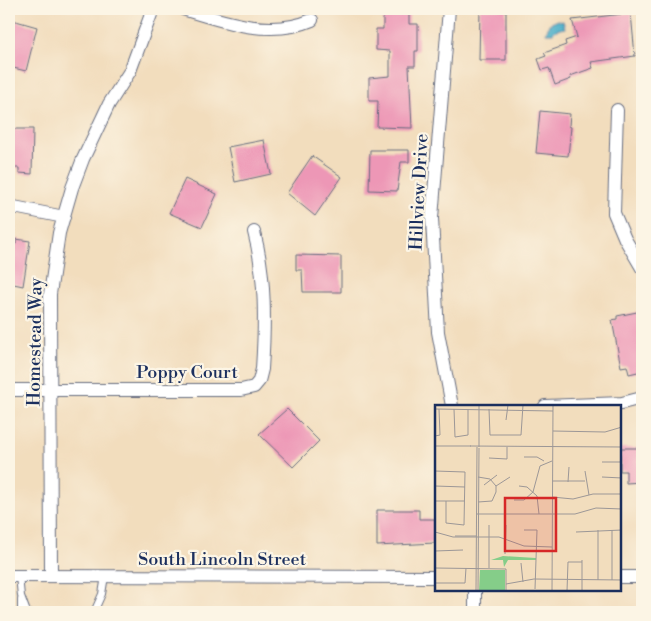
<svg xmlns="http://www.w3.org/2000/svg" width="651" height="621" font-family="'Libre Bodoni',serif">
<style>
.water{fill:#49adc8;stroke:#326e93}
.building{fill:#ed97b6}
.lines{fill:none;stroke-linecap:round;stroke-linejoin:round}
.service-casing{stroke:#666c7f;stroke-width:8}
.minor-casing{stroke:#666c7f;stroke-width:14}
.service{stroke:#fff;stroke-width:6}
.minor{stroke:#fff;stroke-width:12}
.labels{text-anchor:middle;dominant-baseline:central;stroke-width:4.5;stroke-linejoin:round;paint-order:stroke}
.street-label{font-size:18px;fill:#1b2f5e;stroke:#fcf5e5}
.inset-road{fill:none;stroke:#9c9797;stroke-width:1}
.view{fill:#d62828;fill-opacity:0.15;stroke:#d62828;stroke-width:2.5}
.inset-edge{fill:none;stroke:#1b2f5e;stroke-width:2.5}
</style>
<rect width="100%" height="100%" fill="#fcf5e5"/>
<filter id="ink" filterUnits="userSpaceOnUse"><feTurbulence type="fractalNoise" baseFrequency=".02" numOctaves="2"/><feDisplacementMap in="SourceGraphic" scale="10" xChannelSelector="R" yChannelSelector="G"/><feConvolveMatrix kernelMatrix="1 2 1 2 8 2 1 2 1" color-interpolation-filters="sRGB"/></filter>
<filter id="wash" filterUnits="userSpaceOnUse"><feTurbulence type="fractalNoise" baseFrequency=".0096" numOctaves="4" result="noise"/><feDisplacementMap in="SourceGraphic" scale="20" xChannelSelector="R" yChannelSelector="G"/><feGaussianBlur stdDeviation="1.12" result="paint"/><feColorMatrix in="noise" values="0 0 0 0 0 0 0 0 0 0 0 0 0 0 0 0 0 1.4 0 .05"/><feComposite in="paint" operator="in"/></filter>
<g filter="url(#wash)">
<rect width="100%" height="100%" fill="#f2ddbd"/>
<path class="water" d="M558 20 563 21 565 28 556 30 553 33H546L549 24Z"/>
<g id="blocks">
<g class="building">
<path d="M383 9H409V24H418V51H415V66H409L412 128 377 127 378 101H369V78L390 76V51L376 50V29H383Z"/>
<path d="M480 9H506V60H479Z"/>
<path d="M631 13 635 56 591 62 593 68 570 76 571 79 555 85 549 68 542 70 538 59 546 56 544 53 566 45 565 41 577 37 572 20Z"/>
<path d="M9 19 37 27 26 71 9 67Z"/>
<path d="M540 111 570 114 569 126 571 127 568 156 536 153Z"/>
<path d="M9 129H33L32 174 19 173V168H9Z"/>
<path d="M264 140 271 174 235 182 228 147Z"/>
<path d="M370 150H409V162H401L397 191 369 190Z"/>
<path d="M312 156 342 177 315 216 287 193Z"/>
<path d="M185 179 217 194 202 227 169 213Z"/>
<path d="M16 239 30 241 23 286 9 283V243L16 244Z"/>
<path d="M296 255 341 256V292H303L302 270H296Z"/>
<path d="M642 311V371L629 374 627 366 621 367 612 320 617 319V316Z"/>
<path d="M287 409 319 441 293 467 259 434Z"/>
<path d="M620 448H638L639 466 642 465V482L626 483V471H620Z"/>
<path d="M377 510H419V519H435V543L377 546Z"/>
</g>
</g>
</g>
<g filter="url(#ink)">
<use href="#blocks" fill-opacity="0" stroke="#666c7f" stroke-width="1"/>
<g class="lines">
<defs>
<g id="service">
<path d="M19 576 21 596 27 612"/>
<path d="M21 612V600"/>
<path d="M94 612 102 594 105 576"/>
</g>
<g id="minor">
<path d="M183 9C224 22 271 38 312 20"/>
<path d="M449 9 432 218 438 332 452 406"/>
<path d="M617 110 614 213 625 239 642 268"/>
<path d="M9 206 64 217"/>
<path d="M9 390H241L254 387 259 381 262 369C265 323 266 277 254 232"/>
<path d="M545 406 622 403 642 398"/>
<path d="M9 576 436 577"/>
<path d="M51 576 50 294 59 233 72 188 83 159 109 104 130 71 153 9"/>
<path d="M620 577H642"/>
<path d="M475 612V590"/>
</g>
</defs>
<use href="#service" class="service-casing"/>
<use href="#minor" class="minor-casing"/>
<use href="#service" class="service"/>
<use href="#minor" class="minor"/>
</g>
</g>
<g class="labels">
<g class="street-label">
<text transform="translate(419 192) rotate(-87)">Hillview Drive</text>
<text transform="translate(35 342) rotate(-89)">Homestead Way</text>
<text x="187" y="372">Poppy Court</text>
<text x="222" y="559">South Lincoln Street</text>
</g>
</g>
<g transform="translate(435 405)">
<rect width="186" height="186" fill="#f2ddbd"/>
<path d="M68 151 101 153V155H73L69 162 68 155H56ZM45 165H70V186H44Z" fill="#85cd89"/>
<path class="inset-road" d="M0 4 118 6M19 4 20 32 33 30V4M54 4 55 30H86L88 0M71 15 73 0M118 26 170 27 187 22M0 31 5 30 4 4M0 41H36M35 41 187 42M44 42V0M89 52H102L109 56M54 53 72 54V42M167 57H187M0 66 30 67 29 120 11 118V96M150 66 154 90M167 72 187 73M117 76H150M133 77 134 62M49 80 62 70M0 81 30 82M61 81 75 72M84 81 92 82 102 91 104 109M117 92 138 94 158 89H187M79 95H89L98 87 105 61 117 56M0 96H30M43 97 57 96 61 87V81L55 74 43 72M41 109H140L161 103 187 104M54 120V163M89 125H102L100 184M163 125V175M177 125V175M0 127 18 132H64L89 141 117 142M141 127 187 125M20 131H42M0 146 28 145M70 149 71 120M86 158 88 177M0 163 71 164V186M0 178H30L31 163M71 179 99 174 187 175M41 186 42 42M43 186 44 43M117 186 118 0M132 186 133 157H147M147 186V155"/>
<path class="view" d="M70 93H121V146H70Z"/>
<rect width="186" height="186" class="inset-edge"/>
</g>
<rect width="651" height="621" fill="none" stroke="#fcf5e5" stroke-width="30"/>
</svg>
